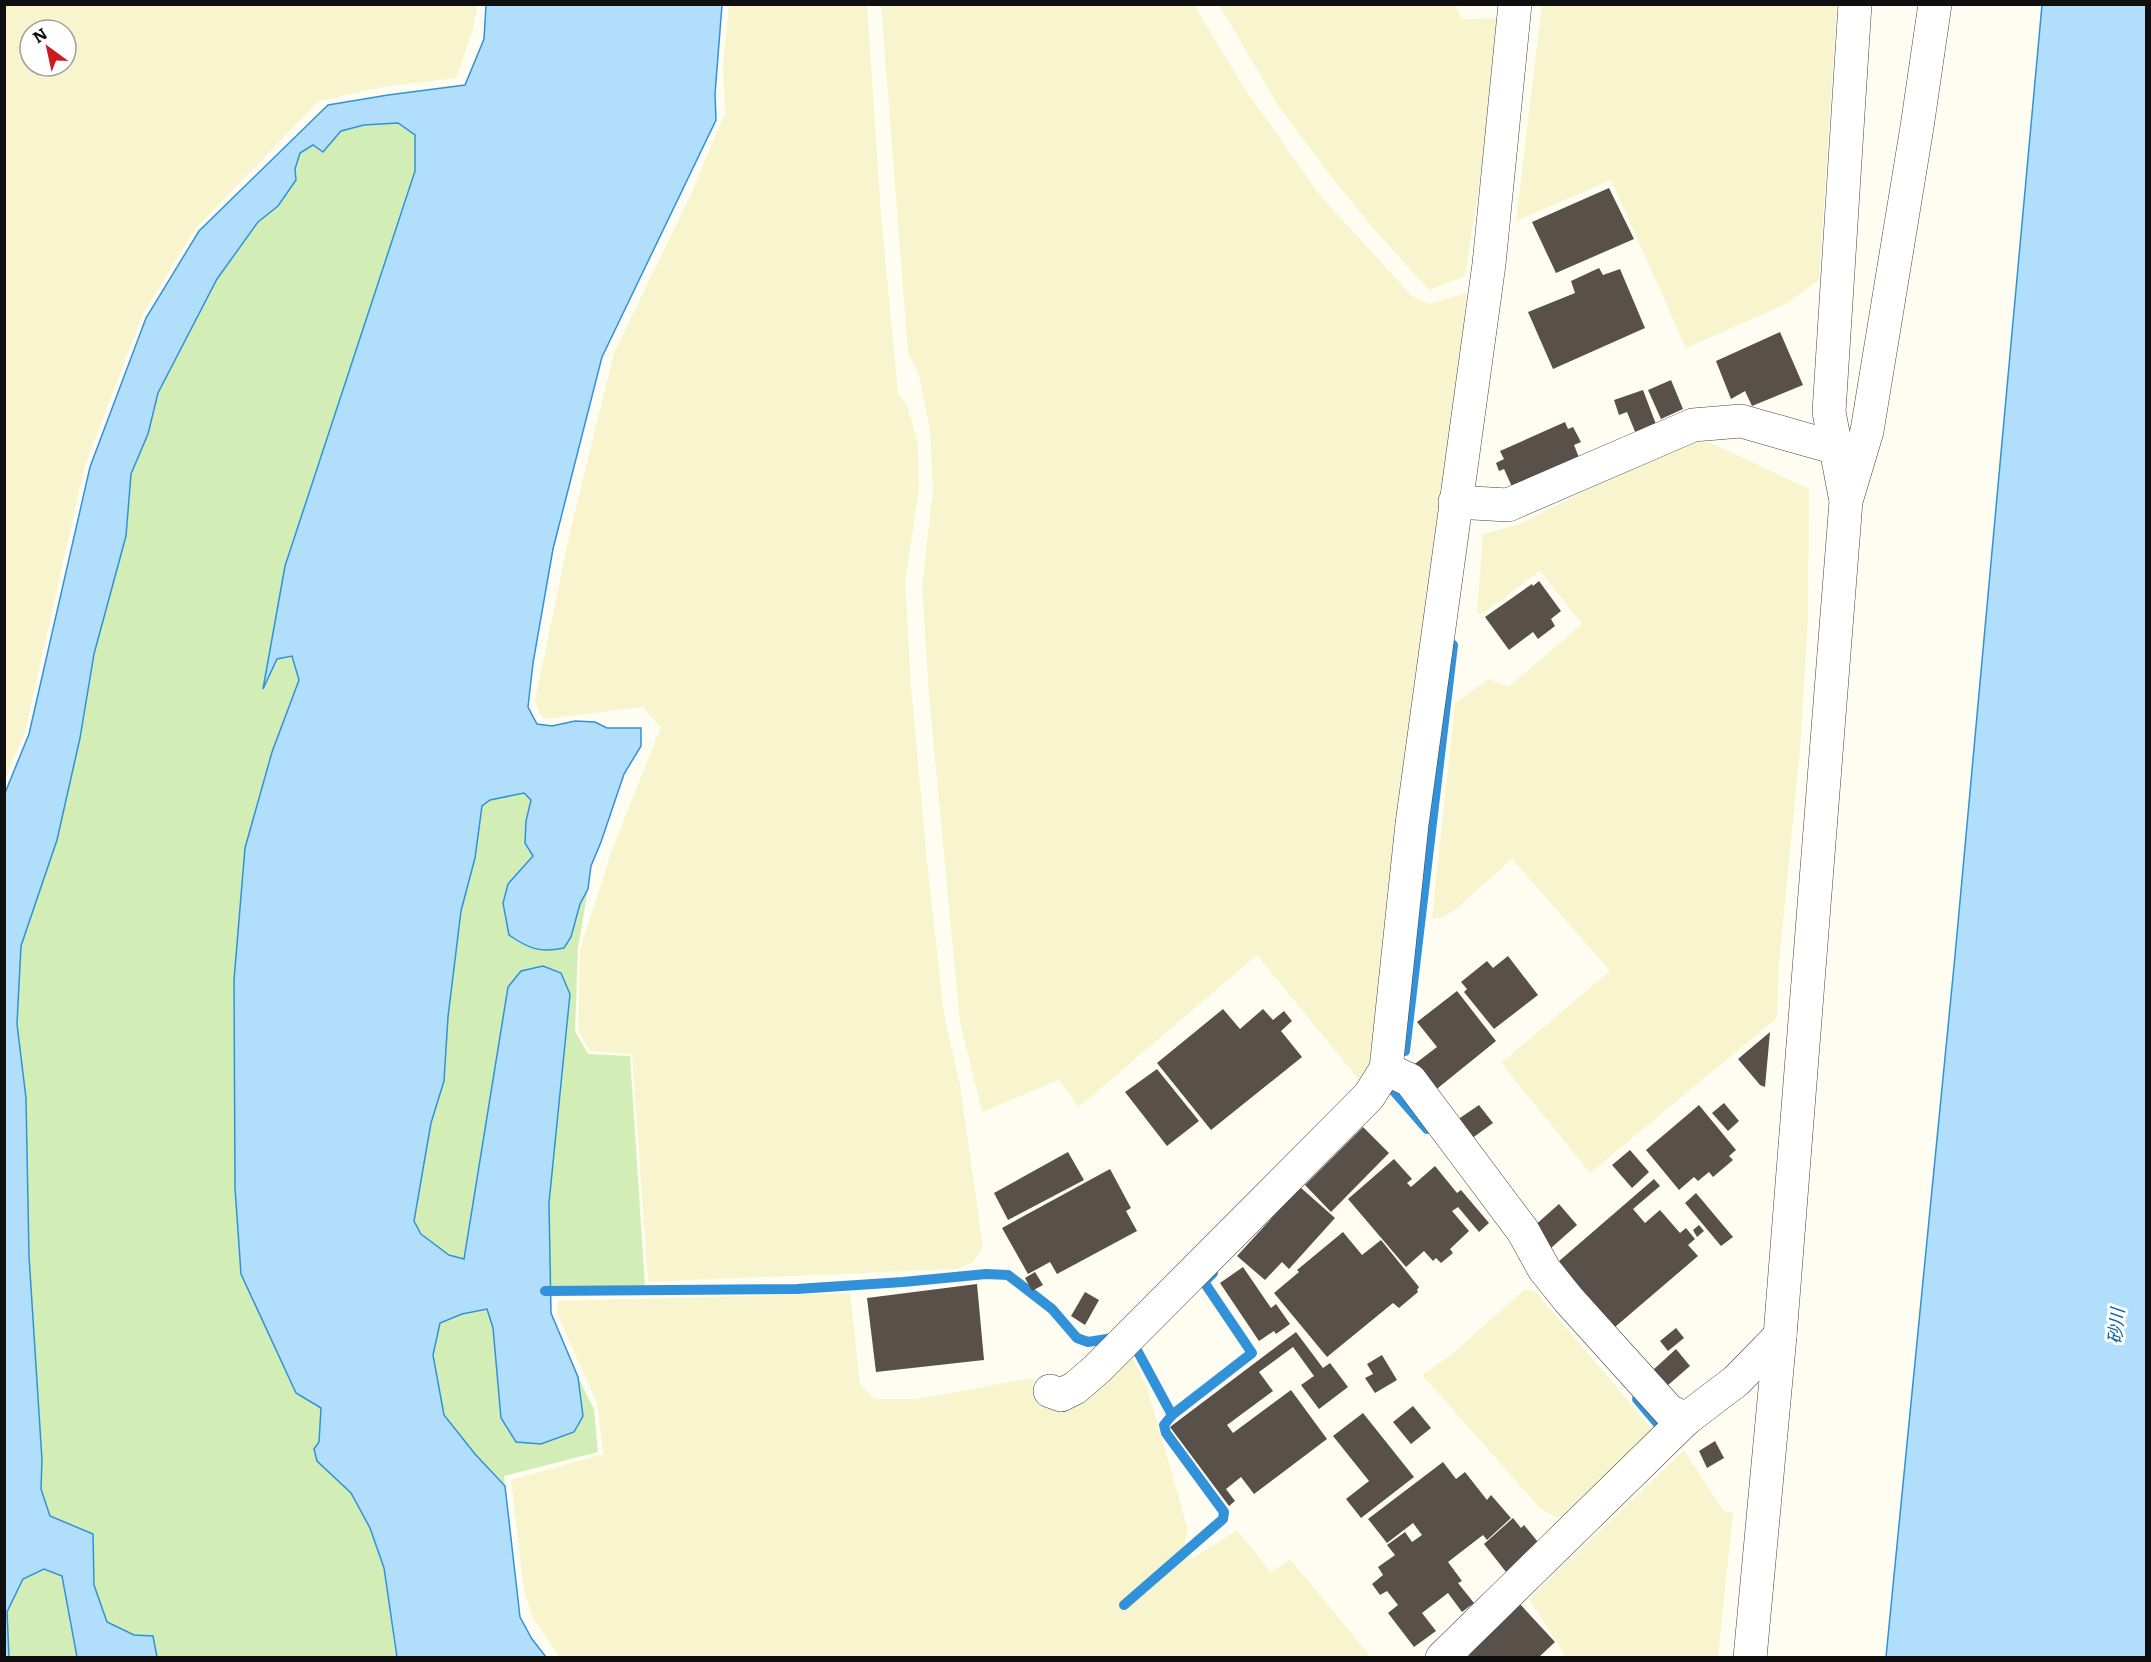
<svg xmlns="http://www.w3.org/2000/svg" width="2151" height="1662" font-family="Literata,'Noto Sans JP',serif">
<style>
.farmland{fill:#f8f5ce;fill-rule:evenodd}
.green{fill:#d2eeb6}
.water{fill:#b1defb;stroke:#3192d9;stroke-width:1.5}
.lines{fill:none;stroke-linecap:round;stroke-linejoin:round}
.stream{stroke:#3192d9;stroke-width:10}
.building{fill:#59504a}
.minor-casing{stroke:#424242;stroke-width:34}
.minor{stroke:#fff;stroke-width:33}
.labels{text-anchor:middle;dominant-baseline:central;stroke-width:6;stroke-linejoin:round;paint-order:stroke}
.water-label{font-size:18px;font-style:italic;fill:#0c63ad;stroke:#fff}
</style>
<rect width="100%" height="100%" fill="#fffdf1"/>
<g class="farmland">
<path d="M5 4 478 5 472 33 456 78 382 87 319 101 195 229 143 314 85 465 25 732 5 780ZM30 30H66V66H30Z"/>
<path d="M1455 4 1462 19 1505 18 1465 276 1429 290 1372 227 1333 179 1279 107 1219 5Z"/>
<path d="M1542 4 1837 5 1819 280 1786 304 1686 348 1611 180 1516 221Z"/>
<path d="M729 5H867L881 214 898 393 907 405 918 444 919 490 905 582 911 685 927 861 944 1014 960 1085 983 1247 973 1262 957 1269 648 1282 632 1054 590 1051 578 1031 580 949 612 850 661 727 642 707 545 719 539 713 535 700 572 523 614 353 692 192 725 113 723 65Z"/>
<path d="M881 5H1194L1243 86 1319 194 1412 296 1429 304 1466 293 1464 323 1376 1056 1360 1081 1257 955 1079 1107 1059 1080 982 1112 960 1023 929 696 922 587 933 488 930 431 919 376 908 353Z"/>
<path d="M1709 442 1809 489 1808 620 1800 750 1779 963 1777 1018 1590 1173 1501 1063 1610 971 1512 859 1456 909 1442 918H1432L1455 703 1489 679 1508 687 1582 624 1540 571 1485 612 1477 614 1483 534 1520 524 1664 451 1684 443Z"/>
<path d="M1525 1289 1536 1292 1656 1434 1569 1517H1555L1539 1507 1422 1375 1452 1354Z"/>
<path d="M850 1293 860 1384 875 1399H917L1032 1378 1038 1393 1131 1354 1147 1388 1188 1529 1184 1545 1193 1558 1237 1530 1271 1572 1290 1559 1371 1657H559L558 1654 533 1618 524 1591 511 1480 603 1454 597 1403 557 1314 558 1301Z"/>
<path d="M1684 1450 1723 1510 1733 1513 1718 1657H1566L1529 1599Z"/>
</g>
<g class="green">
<path d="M398 123 415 135V171L334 420 264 686 277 659 292 656 299 680 272 752 234 980 235 1188 241 1274 296 1393 321 1408 319 1442 332 1476 351 1493 370 1528 384 1568 397 1657H157L153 1636 134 1635 107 1622 94 1585 93 1534 50 1516 41 1489 42 1460 29 1256 26 1098 17 1024 21 946 57 840 80 738 94 654 126 536 131 474 148 434 158 393 217 279 258 222 278 206 295 169 300 153 313 145 323 152 341 131 364 125Z"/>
<path d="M524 793 531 800 526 821 533 856 524 867 571 937 580 904 588 889 578 948 575 1031 588 1054 630 1056 645 1286 550 1287 549 1203 508 987 464 1259C443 1253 424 1241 414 1221L431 1123 444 1081 448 1017 461 911 475 858 482 805 490 800Z"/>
<path d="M487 1309 493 1328 497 1375 583 1416 578 1377 594 1409 598 1452 504 1476 505 1486 475 1454 444 1415 433 1355 440 1323 462 1314Z"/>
<path d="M44 1569 62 1576 77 1657H9L7 1612 23 1579Z"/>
</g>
<g class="water">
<path d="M486 5H722L715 94 716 120 602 357 553 549 533 663 528 707 537 724 552 726 575 721 595 722 607 728H641V746L624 774 601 842 591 866 588 889 580 904 571 937 564 948C540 953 529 949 509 935L503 903 508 884 533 856 525 843 526 821 531 800 524 793 490 800 482 806 475 858 461 911 448 1017 444 1081 431 1123 414 1221 421 1234 449 1255 464 1259 508 987 521 971 543 966 561 973 570 994 549 1203 551 1313 578 1377 583 1416 574 1432 541 1444 516 1442 501 1418 493 1328 487 1309 462 1314 440 1323 433 1355 444 1415 475 1454 505 1486 520 1617 532 1639 546 1657H397L384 1568 370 1528 351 1493 317 1461 314 1449 319 1442 321 1408 296 1393 241 1274 235 1188 234 980 245 848 272 752 299 680 292 656 277 659 263 689 285 566 415 171V135L398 123 364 125 341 131 323 152 313 145 300 153 295 169 296 180 278 206 258 222 217 279 158 393 148 434 131 474 126 536 94 654 80 738 57 840 21 946 17 1024 26 1098 29 1256 42 1460 41 1489 50 1516 93 1534 94 1585 107 1622 134 1635 153 1636 157 1657H77L62 1576 44 1569 23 1579 7 1612 9 1657H5V793L29 734 90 467 146 318 199 231 328 105 388 95 465 85 484 39Z"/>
<path d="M2042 5H2146V1657H1886L1955 956Z"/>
</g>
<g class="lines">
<g class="stream">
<path d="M1405 1051 1453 645"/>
<path d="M1394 1085 1393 1090 1427 1129"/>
<path d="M545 1291 797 1289 903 1282 986 1274 1008 1275 1052 1309 1077 1338 1088 1342 1113 1338 1138 1352 1172 1415"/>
<path d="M1637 1399 1659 1425"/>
<path d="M1124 1605 1223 1519 1224 1512 1166 1433 1164 1425 1172 1415 1252 1353 1204 1282 1213 1273"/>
</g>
</g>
<g class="building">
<path d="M1609 188 1634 239 1556 273 1532 222Z"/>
<path d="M1599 268 1603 275 1620 269 1645 328 1553 369 1528 312 1575 293 1571 281Z"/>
<path d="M1780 332 1803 385 1752 406 1745 391 1731 399 1716 361Z"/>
<path d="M1671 380 1683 409 1661 419 1648 390Z"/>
<path d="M1643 390 1657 427 1636 434 1627 412 1619 415 1614 400Z"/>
<path d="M1565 422 1568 429 1573 427 1581 442 1574 445 1580 460 1513 489 1504 469 1499 471 1496 463 1504 459 1500 451Z"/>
<path d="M1539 581 1561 611 1551 619 1555 626 1538 639 1533 632 1509 650 1485 617 1532 584 1533 586Z"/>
<path d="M1508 956 1538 995 1494 1029 1464 992 1467 989 1461 982 1487 961 1493 968Z"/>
<path d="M1457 991 1496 1041 1433 1092 1412 1066 1437 1047 1417 1022Z"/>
<path d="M1223 1009 1240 1029 1263 1009 1273 1020 1284 1011 1292 1021 1281 1031 1302 1057 1211 1130 1157 1063Z"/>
<path d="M1770 1032 1765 1087 1760 1085 1738 1059Z"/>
<path d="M1157 1069 1199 1121 1167 1146 1125 1092Z"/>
<path d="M1724 1103 1739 1121 1728 1131 1712 1113Z"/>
<path d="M1479 1105 1493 1123 1471 1139 1457 1120Z"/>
<path d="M1699 1105 1736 1150 1729 1156 1733 1160 1713 1177 1709 1172 1698 1181 1694 1177 1679 1190 1646 1150Z"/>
<path d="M1363 1127 1389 1153 1331 1212 1305 1185Z"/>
<path d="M1630 1150 1649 1172 1632 1188 1612 1165Z"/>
<path d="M1068 1152 1084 1180 1008 1220 994 1193Z"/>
<path d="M1394 1159 1412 1179 1407 1183 1411 1187 1435 1166 1457 1193 1461 1190 1489 1223 1479 1232 1458 1207 1452 1211 1469 1231 1450 1249 1453 1253 1441 1263 1436 1258 1433 1261 1424 1251 1406 1267 1348 1199Z"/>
<path d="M1110 1169 1131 1208 1126 1211 1137 1231 1057 1274 1050 1262 1028 1274 1002 1228Z"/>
<path d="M1654 1179 1660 1186 1633 1209 1645 1223 1660 1210 1680 1233 1686 1228 1695 1239 1688 1245 1698 1256 1615 1327 1558 1262Z"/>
<path d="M1300 1187 1335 1218 1289 1269 1282 1262 1265 1280 1237 1256Z"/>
<path d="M1696 1193 1733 1237 1721 1246 1685 1203Z"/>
<path d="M1559 1204 1577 1225 1551 1248 1533 1227Z"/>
<path d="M1699 1225 1704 1231 1697 1237 1693 1230Z"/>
<path d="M1343 1232 1362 1255 1381 1240 1419 1287 1417 1290 1418 1292 1399 1308 1393 1303 1327 1357 1274 1293 1299 1272 1297 1270Z"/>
<path d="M1243 1267 1271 1308 1276 1304 1290 1324 1276 1334 1274 1331 1259 1341 1220 1283Z"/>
<path d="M1035 1272 1043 1285 1032 1291 1025 1278Z"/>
<path d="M977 1284 984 1360 876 1372 867 1298Z"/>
<path d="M1085 1292 1099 1300 1085 1325 1071 1316Z"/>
<path d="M1676 1328 1684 1338 1668 1351 1660 1341Z"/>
<path d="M1296 1332 1323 1368 1330 1363 1348 1387 1319 1409 1301 1385 1314 1376 1293 1347 1259 1372 1273 1391 1227 1425 1233 1433 1291 1390 1327 1439 1254 1494 1241 1477 1226 1489 1235 1501 1229 1506 1170 1427Z"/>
<path d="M1676 1349 1690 1366 1667 1386 1653 1370Z"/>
<path d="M1382 1355 1397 1380 1375 1393 1365 1378 1373 1374 1367 1364Z"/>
<path d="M1413 1406 1431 1428 1411 1444 1393 1422Z"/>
<path d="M1363 1413 1414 1477 1361 1518 1346 1499 1369 1481 1333 1436Z"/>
<path d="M1715 1441 1724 1458 1707 1468 1699 1451Z"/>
<path d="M1443 1462 1456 1479 1465 1472 1487 1500 1491 1495 1511 1518 1487 1540 1483 1535 1448 1562 1462 1581 1458 1583 1474 1603 1462 1612 1448 1593 1422 1613 1436 1631 1414 1647 1388 1613 1398 1605 1387 1591 1380 1595 1372 1584 1383 1575 1378 1567 1395 1555 1387 1545 1405 1532 1412 1542 1422 1535 1413 1523 1387 1543 1368 1519Z"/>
<path d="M1513 1518 1521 1528 1524 1525 1538 1542 1506 1572 1484 1544Z"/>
<path d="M1519 1603 1555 1642 1538 1658H1471L1467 1652Z"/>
</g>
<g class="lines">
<defs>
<g id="minor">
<path d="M1845 496 1829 412 1855 4"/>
<path d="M1455 502 1508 505 1693 425 1741 421 1836 448 1854 456"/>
<path d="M1386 1069 1410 1080 1523 1231 1544 1269 1568 1299 1669 1411 1686 1419"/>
<path d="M1050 1391 1061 1395 1075 1388 1097 1369 1369 1096 1386 1069 1412 824 1489 264 1515 4"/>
<path d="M1442 1658 1686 1419 1736 1381 1780 1336"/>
<path d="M1750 1658 1780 1336 1846 501 1867 431 1917 127 1935 4"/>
</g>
</defs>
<use href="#minor" class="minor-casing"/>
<use href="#minor" class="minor"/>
</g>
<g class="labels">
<g class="water-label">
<text transform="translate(2115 1326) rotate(-85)">砂川</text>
</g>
</g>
<rect width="2151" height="1662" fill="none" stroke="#0f0f0f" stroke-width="12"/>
<g transform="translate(48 48) rotate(327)"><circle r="28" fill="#ffffff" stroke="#9f9f9f" stroke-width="1.5"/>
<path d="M0-4.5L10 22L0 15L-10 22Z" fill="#cc1a1f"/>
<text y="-9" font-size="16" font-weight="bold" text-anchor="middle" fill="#0f0f0f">N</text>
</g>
</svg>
